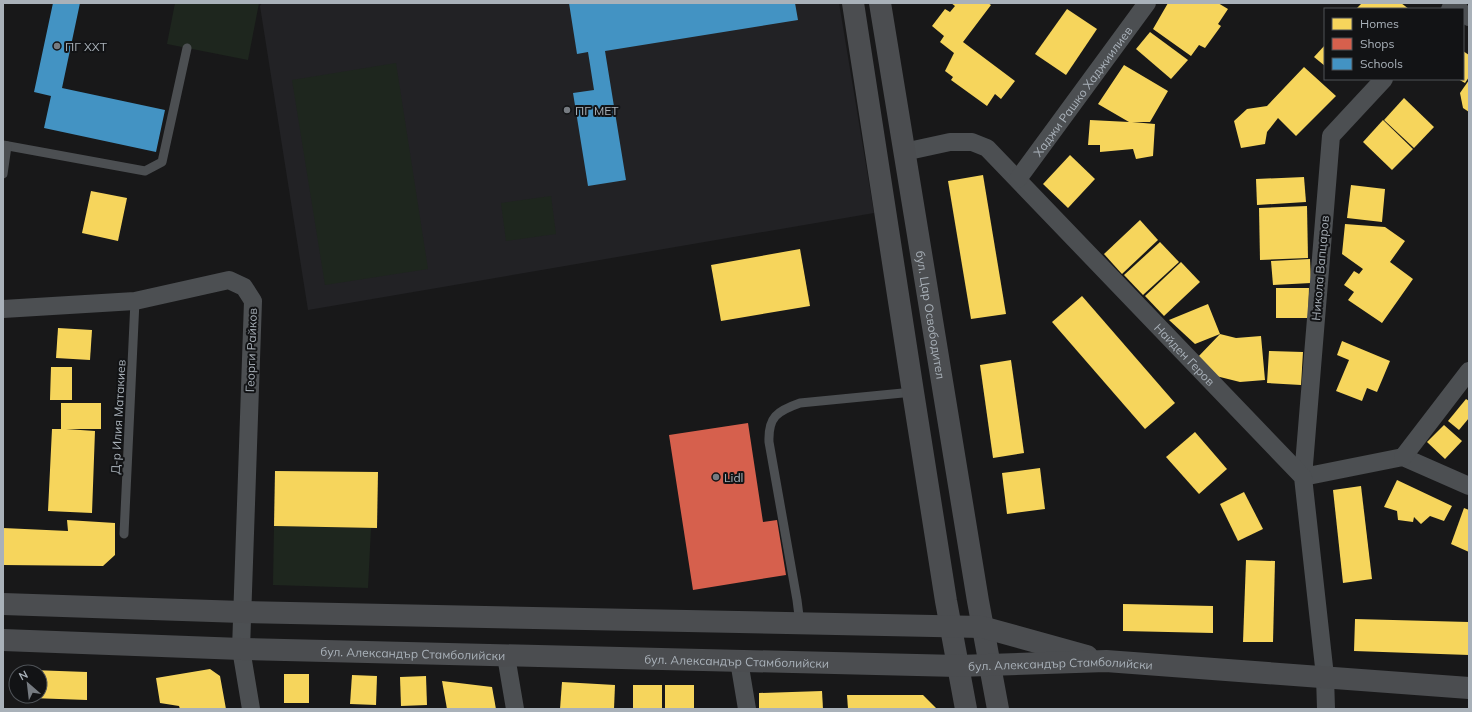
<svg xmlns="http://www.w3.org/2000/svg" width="1472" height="712" font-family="Mulish,sans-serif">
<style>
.built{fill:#222225}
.green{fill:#1e261e}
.homes{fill:#f6d55c}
.shops{fill:#d6604d}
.schools{fill:#4393c3}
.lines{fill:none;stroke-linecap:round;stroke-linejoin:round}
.lane{stroke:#4c4f52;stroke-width:9}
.street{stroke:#4c4f52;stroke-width:18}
.secondary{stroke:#4b4d50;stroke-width:22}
.poi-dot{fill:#767b81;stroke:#121315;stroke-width:1.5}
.labels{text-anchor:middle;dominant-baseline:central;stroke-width:4;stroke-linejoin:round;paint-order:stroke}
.poi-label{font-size:12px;fill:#a9b1b9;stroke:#121315;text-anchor:start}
.street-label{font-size:12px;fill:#a9b1b9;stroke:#121315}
</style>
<rect width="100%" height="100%" fill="#181819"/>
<path class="built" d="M262 3H839L874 213 308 310 260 6Z"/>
<g class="green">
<path d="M175 3H259L248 60 167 44Z"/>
<path d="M396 63 428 269 325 285 292 80Z"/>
<path d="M551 196 556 234 506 241 501 203Z"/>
<path d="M274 526 371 528 368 588 273 585Z"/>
</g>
<g class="homes">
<path d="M951 3H988L991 5 963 42 1015 81 1001 99 995 94 987 106 951 80 953 77 945 71 954 53 940 42 944 36 932 26 945 9 950 12 955 6Z"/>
<path d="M1168 3H1218L1228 9 1218 24 1221 26 1205 48 1199 45 1191 56 1153 29Z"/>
<path d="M1362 3H1401L1409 9H1356Z"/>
<path d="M1067 9 1097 29 1066 75 1035 54Z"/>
<path d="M1150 32 1188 60 1171 79 1136 49Z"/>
<path d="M1325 45V66L1314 57Z"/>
<path d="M1463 51 1469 55V77L1465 83 1458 79H1463Z"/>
<path d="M1124 65 1168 91 1150 122H1132L1155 124 1153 156 1136 159 1133 149 1100 152V145H1088L1090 120 1129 122 1098 104Z"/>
<path d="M1304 67 1336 96 1296 136 1278 118 1267 132 1265 144 1241 148 1234 121 1247 109 1267 106Z"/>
<path d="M1469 80V112L1463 108 1460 93Z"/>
<path d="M1404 98 1434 127 1414 148 1384 120Z"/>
<path d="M1383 120 1413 149 1392 170 1363 142Z"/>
<path d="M1070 155 1095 179 1068 208 1043 184Z"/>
<path d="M983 175 1006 314 971 319 948 181Z"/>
<path d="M1304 177 1306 202 1257 205 1256 179Z"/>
<path d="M1351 185 1385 189 1382 222 1347 218Z"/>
<path d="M91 191 127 198 118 241 82 233Z"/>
<path d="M1307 206 1308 258 1260 260 1259 208Z"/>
<path d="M1140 220 1158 240 1122 274 1104 254Z"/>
<path d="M1345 224 1385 227 1405 241 1390 262 1413 279 1382 323 1348 300 1354 292 1344 285 1354 271 1359 274 1363 269 1342 254Z"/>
<path d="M1160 242 1179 262 1143 295 1124 275Z"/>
<path d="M800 249 810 306 721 321 711 265Z"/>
<path d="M1310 259 1311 283 1273 285 1271 261Z"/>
<path d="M1181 262 1200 282 1164 316 1145 296Z"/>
<path d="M1276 288H1309L1308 318H1276Z"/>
<path d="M1082 296 1175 403 1145 429 1052 322Z"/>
<path d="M1208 304 1220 334 1195 344 1169 320Z"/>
<path d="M58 328 92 330 90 360 56 358Z"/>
<path d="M1220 334 1236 338 1261 336 1265 380 1240 382 1216 376 1197 358Z"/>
<path d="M1342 341 1390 361 1377 392 1367 388 1362 401 1336 391 1349 360 1337 355Z"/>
<path d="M1269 351 1303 352 1301 385 1267 383Z"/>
<path d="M1011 360 1024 453 993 458 980 365Z"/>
<path d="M51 367H72V400H50Z"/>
<path d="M1466 399 1469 401V418L1459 430 1448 421Z"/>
<path d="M61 403H101V429H66L95 431 92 513 48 511 52 429H61Z"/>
<path d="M1444 425 1462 441 1445 459 1427 442Z"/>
<path d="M1195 432 1227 469 1199 494 1166 457Z"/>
<path d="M1040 468 1045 509 1007 514 1002 473Z"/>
<path d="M275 471 378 472 377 528 274 526Z"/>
<path d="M1397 480 1452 506 1444 521 1430 516 1421 524 1414 517 1413 522 1398 520 1397 511 1384 507Z"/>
<path d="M1361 486 1372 579 1343 583 1333 490Z"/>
<path d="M1244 492 1263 529 1238 541 1220 504Z"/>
<path d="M1464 508 1469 510V552L1451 544Z"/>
<path d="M67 520 115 523V555L103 566 3 565V528L68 531Z"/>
<path d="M1246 560 1275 561 1273 642H1243Z"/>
<path d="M1123 604 1213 606V633L1123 631Z"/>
<path d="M1355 619 1469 622V655L1354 651Z"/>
<path d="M210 669 220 676 226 709H180L179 706 160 703 156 678Z"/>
<path d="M32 670 87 672V700L31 698 32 696H40V672H32Z"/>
<rect x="284" y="674" width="25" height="29"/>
<path d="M352 675 377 676 376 705 350 704Z"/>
<path d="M426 676 427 705 401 706 400 677Z"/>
<path d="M442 681 492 687 496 709H447Z"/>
<path d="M562 682 615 685 614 709H560Z"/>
<rect x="633" y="685" width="29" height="24"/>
<rect x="665" y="685" width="29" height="24"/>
<path d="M822 691 823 709H759V693Z"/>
<path d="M847 695H923L937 709H848Z"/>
</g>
<path class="shops" d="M748 423 763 522 777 520 786 575 693 590 669 435Z"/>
<g class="schools">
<path d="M53 3H80L62 88 165 110 156 152 44 128 51 96 34 92Z"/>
<path d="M569 3H795L798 20 605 51 626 180 588 186 573 93 594 90 588 52 577 54Z"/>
</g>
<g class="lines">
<g class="lane">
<path d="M3 145 145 171 162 162 187 48"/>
<path d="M3 174 7 146"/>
<path d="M124 534 135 301"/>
<path d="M800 624 797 600 769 442C768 417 777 411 800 403L913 392"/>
</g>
<g class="street">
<path d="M1450 9 1458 3"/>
<path d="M1463 13 1469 17"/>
<path d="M1384 79 1331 136 1303 477 1403 457 1469 486"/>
<path id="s1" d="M904 152 950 142H972L987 148 1303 477 1325 676 1326 709"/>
<path id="s2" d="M1018 179 1147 3"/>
<path d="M3 309 135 301 229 280 244 287 253 301 241 649 251 709"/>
<path d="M1403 457 1469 371"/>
<path d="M506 656 515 709"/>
<path d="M739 661 747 709"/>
</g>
<g class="secondary">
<path d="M853 3 913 392 946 601 966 709"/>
<path id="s3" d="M880 3 978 601 998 709"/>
<path d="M3 604 242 612 982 627 1087 656"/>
<path id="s4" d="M3 640 241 649 958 666 1106 661 1469 688"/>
</g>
</g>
<g class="poi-dot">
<circle cx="57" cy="46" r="4"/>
<circle cx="567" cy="110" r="4"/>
<circle cx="716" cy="477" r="4"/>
</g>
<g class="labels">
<g class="poi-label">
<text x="65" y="46">ПГ ХХТ</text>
<text x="575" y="110">ПГ МЕТ</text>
<text x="724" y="477">Lidl</text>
</g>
<g class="street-label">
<text stroke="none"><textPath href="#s2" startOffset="109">Хаджи Рашко Хаджиилиев</textPath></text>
<text transform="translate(1320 268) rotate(-85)">Никола Вапцаров</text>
<text stroke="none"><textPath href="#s3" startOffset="316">бул. Цар Освободител</textPath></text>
<text transform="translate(251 350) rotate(-88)">Георги Райков</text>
<text stroke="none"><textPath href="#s1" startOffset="371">Найден Геров</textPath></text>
<text transform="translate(118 417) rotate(-87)">Д-р Илия Матакиев</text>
<text stroke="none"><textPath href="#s4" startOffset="410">бул. Александър Стамболийски</textPath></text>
<text stroke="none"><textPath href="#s4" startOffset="734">бул. Александър Стамболийски</textPath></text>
<text stroke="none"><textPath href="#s4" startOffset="1058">бул. Александър Стамболийски</textPath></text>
</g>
</g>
<rect width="1472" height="712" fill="none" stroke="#a9b1b9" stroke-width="8"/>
<rect x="1324" y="8" width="140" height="72" fill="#121315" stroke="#4e5257"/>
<rect x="1332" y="18" width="20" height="12" fill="#f6d55c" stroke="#4e5257"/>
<text x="1360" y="28" font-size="12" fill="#a9b1b9">Homes</text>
<rect x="1332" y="38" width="20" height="12" fill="#d6604d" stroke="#4e5257"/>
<text x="1360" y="48" font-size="12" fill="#a9b1b9">Shops</text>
<rect x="1332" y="58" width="20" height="12" fill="#4393c3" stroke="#4e5257"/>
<text x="1360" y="68" font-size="12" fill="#a9b1b9">Schools</text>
<g transform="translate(28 684) rotate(332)"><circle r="19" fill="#121315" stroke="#4e5257"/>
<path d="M0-3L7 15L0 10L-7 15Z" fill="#767b81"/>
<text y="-6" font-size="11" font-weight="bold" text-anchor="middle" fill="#a9b1b9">N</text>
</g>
</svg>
